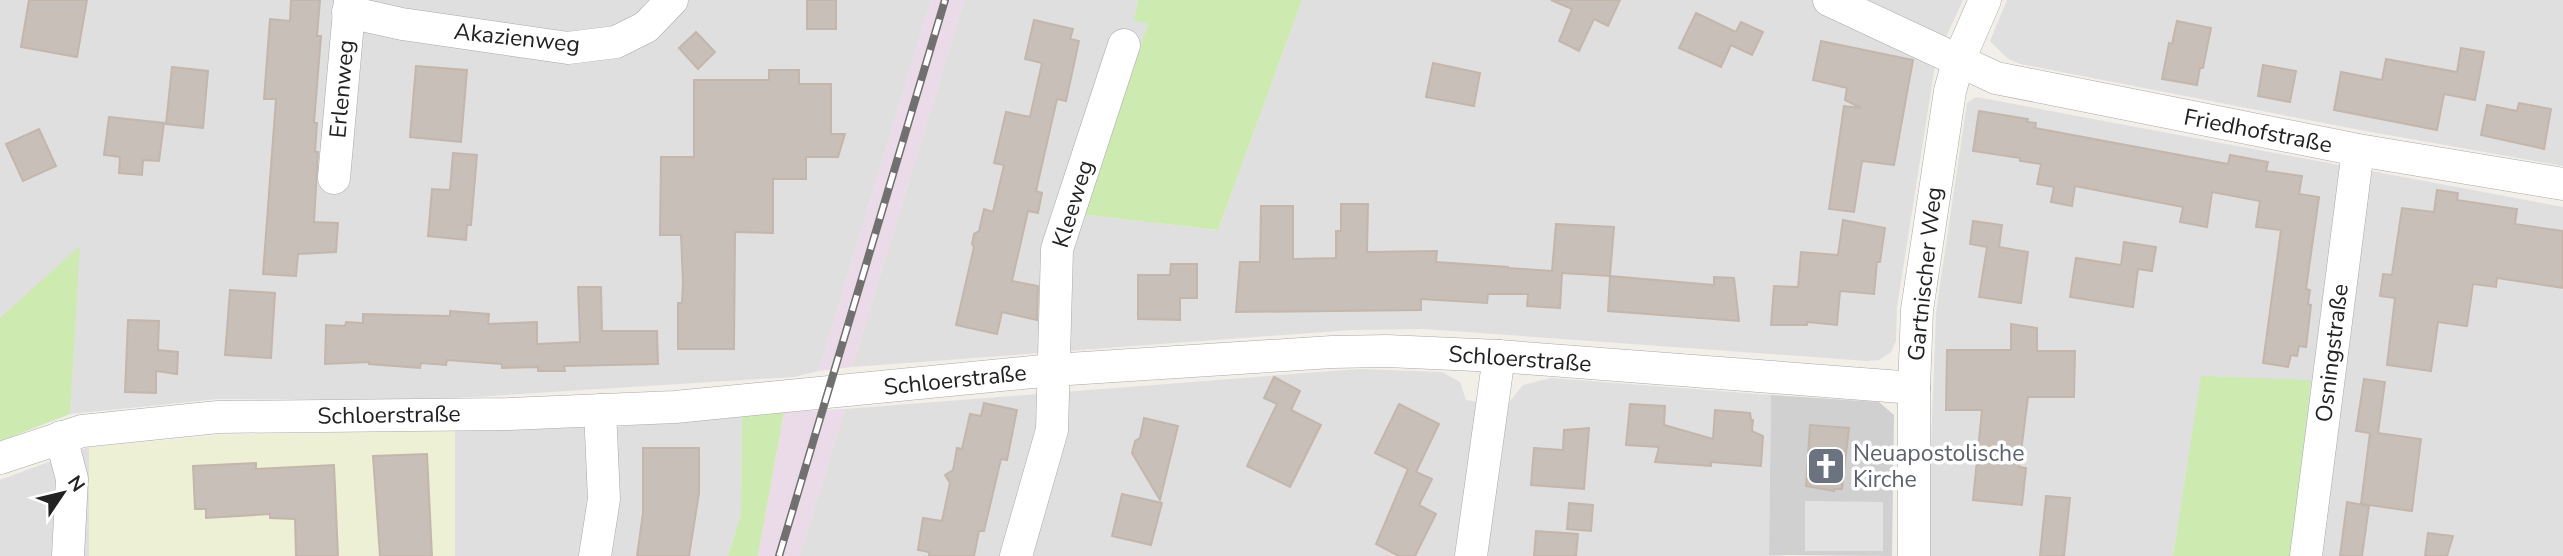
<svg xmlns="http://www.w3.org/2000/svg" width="2563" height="556" font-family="'Nunito Sans',sans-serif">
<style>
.residential{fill:#e0dfdf}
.industrial{fill:#ebdbe8}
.religious{fill:#d0d0d0}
.farmland{fill:#eef0d5}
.grass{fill:#cdebb0}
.parking{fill:#e2e2e2}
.building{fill:#c7bfb8;stroke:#c4b6ab;stroke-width:2}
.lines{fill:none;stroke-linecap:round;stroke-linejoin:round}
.minor-casing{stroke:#a9a9a9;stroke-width:33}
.minor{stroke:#fff;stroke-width:32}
.rail-casing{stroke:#707070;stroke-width:8}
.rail{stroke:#fff;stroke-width:5;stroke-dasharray:16;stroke-linecap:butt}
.labels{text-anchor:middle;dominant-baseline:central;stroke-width:7;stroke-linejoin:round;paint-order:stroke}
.street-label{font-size:23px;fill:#222;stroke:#fff}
.worship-label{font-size:23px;fill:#5b616d;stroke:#fff;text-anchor:start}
</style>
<rect width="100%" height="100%" fill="#f2efe9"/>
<g class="residential">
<path d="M0 0H931L819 371 794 377 424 400 218 399 70 414 0 441Z"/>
<path d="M964 0H1138L1135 19 1148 24 1080 214 1218 230 1302 0H1963L1936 59 1897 307 1896 341 1891 352 1879 360 1867 361 1424 329 1351 330 852 367Z"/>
<path d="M2007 0H2563V166L2360 130 2020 64 2007 58 1990 41Z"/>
<path d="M1976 97 2563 207V556H2292L2202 376 2173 556H1927L1936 312 1967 103Z"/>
<path d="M1358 369 1442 372 1460 382 1466 400 1506 406 1523 385 1551 378 1771 395 1769 554 1786 556H799L845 409Z"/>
<path d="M742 416 741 514 728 556H455V429L613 427Z"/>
<path d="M89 447V556H0V480Z"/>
</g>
<g class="industrial">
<path d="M931 0H964L852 367 819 371Z"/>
<path d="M845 409 799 556H758L784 412Z"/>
</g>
<path class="religious" d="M1771 395 1879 402 1894 415 1892 556 1769 555Z"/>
<path class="farmland" d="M455 429V556H89V447L221 435Z"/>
<g class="grass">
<path d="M1138 0H1302L1218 230 1079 214 1148 24 1134 20Z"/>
<path d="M80 246 70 414 0 441V318Z"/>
<path d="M2201 376 2311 380 2292 556H2173Z"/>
<path d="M784 412 758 556H728L741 514 742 416Z"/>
</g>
<path class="parking" d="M1805 501 1883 502V551H1805Z"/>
<g class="building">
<path d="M29 0H87L77 57 21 47Z"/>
<path d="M291 0H320L317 36H321L314 123H317L315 152H318L314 222 338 223 336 252 298 254 296 276 263 274 276 99H264L270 19 290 21Z"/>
<rect x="807" y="0" width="29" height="29"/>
<path d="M1551 0H1620L1608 26 1594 19 1579 51 1559 41 1572 9Z"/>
<path d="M1696 13 1736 32 1741 22 1763 32 1752 55 1731 45 1721 67 1679 48Z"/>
<path d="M1034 20 1073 29 1070 39 1079 41 1066 101 1057 99 1036 191 1042 193 1038 213 1028 211 1012 281 1038 286 1037 320 1002 312 997 334 956 325 974 247 972 244 974 234 979 231 984 209 993 212 1004 165 994 163 1006 112 1030 117 1042 63 1025 59Z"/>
<path d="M2177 21 2211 28 2203 68H2200L2197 85 2162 79 2169 43 2172 44Z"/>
<path d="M696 32 715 52 698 69 679 48Z"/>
<path d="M1821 41 1913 60 1894 165 1862 161 1854 212 1829 209 1844 106 1861 108 1845 100 1847 88 1813 80Z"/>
<path d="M2461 48 2484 52 2475 100 2444 94 2437 130 2334 110 2341 72 2382 80 2386 59 2457 72Z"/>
<path d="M1433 63 1480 73 1474 106 1426 97Z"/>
<path d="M2263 65 2296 71 2290 102 2258 96Z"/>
<path d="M416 66 467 70 461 142 410 137Z"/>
<path d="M172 67 208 71 203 128 166 124Z"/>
<path d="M769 70H799V84H831V134H845L838 157H806V179H773V233L735 232 734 349H678V303H682L683 282 681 235H660L661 157H694V80H769Z"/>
<path d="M2519 103 2551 109 2544 149 2481 135 2487 105 2517 111Z"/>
<path d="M1979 111 2028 119 2027 122 2036 123 2035 128 2228 164 2230 155 2268 162 2266 171 2302 176 2299 194 2319 197 2306 289 2310 290 2308 304 2311 305 2306 347 2299 346 2297 356 2291 355 2288 367 2263 363 2281 230 2256 227 2260 201 2212 192 2207 227 2180 222 2183 207 2075 186 2072 206 2051 202 2054 187 2037 184 2041 164 2020 161V158L1973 151Z"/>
<path d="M109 117 164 123 159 161 143 160 142 175 119 173 120 157 104 155Z"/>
<path d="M39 129 56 166 23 181 6 144Z"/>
<path d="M453 153 477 155 471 225H467L466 240 428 236 432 189 450 190Z"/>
<path d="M2437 190 2458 193 2457 200 2517 209 2515 224 2563 231V288L2497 278 2496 287 2473 284 2467 326 2438 322 2431 371 2387 365 2395 298 2380 296 2383 274 2392 275 2402 208 2434 212Z"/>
<path d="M1341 204H1368L1367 252 1437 251 1436 262 1508 267V268L1552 271 1556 224 1614 227 1610 276 1562 273 1560 308 1527 306 1528 294H1488L1487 303 1421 299V310L1236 312 1240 262H1260L1261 206H1293V259L1336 258V231H1341Z"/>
<path d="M1843 220 1885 228 1880 262H1877L1874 294 1840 291 1837 325 1807 322V325H1771L1774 286 1798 287 1801 252 1838 255Z"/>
<path d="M1973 221 2002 225 1999 247 2028 252 2021 303 1979 297 1987 247 1970 244Z"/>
<path d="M2124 242 2156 247 2152 271 2138 269 2133 307 2070 297 2076 258 2121 265Z"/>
<path d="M1171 264H1197V298H1180V320L1138 319V275H1170Z"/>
<path d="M1610 276 1714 285V277L1734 278 1739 321 1608 311Z"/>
<path d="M578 287H601L602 331H657L658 364 564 366 565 371H538V367L502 368V364L447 360 446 365 421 363 420 368 369 364V362L325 364 326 325 345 326 346 322 363 323V314L450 316V311L489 314 488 324 537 322V344L580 342Z"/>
<path d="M230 290 275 293 271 358 225 355Z"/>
<path d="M128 320 159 321 158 350 178 352 177 374 156 371V393L125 392Z"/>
<path d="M2011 324 2037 328V351H2075L2074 397H2028L2019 467 2026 468 2022 505 1973 500 1982 410H1946L1947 350H2011Z"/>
<path d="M1274 377 1300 391 1291 410 1321 425 1290 487 1247 466 1277 404 1264 398Z"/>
<path d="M2364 379 2385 382 2378 433 2421 439 2412 511 2361 504 2370 433 2356 431Z"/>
<path d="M984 403 1017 410 1007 460 1001 459 984 531H979L974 556H929V552L918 550 923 518 942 521 950 483 945 475 953 470 957 448 962 449 970 414 981 416Z"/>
<path d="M1399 404 1439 424 1416 472 1432 479 1419 505 1436 514 1415 556H1399L1376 544 1408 469 1375 453Z"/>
<path d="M1630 404 1665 406 1664 425 1713 439 1715 410 1750 413 1751 420H1753L1752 431 1763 436 1761 466 1711 462V466L1655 462 1659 447 1626 445Z"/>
<path d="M1144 418 1178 426 1160 500 1132 453 1135 441 1140 438Z"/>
<path d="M1810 425 1849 428 1842 489H1834V491L1806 486Z"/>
<path d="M1589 428 1584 489 1531 485 1534 448 1563 450 1564 430Z"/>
<path d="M643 448H699V493L689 556H637L643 513Z"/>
<path d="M427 454 432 556H380L373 456Z"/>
<path d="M256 463V469L334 465 338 556H296L295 519 270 518V514L206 518V509H195L193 466Z"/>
<path d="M1122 494 1162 503 1151 545 1112 536Z"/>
<path d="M2046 496 2070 498 2064 556H2040Z"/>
<path d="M2347 502 2369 506 2362 556H2340Z"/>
<path d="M1569 503 1593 505 1591 531 1567 529Z"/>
<path d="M1536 531 1578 534 1576 556H1534Z"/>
<path d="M2428 533 2453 536 2447 556H2425Z"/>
</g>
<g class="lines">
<defs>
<g id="minor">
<path d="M1829 0 1996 78 2358 150 2563 184"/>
<path d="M348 12 402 24 568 48 616 42 646 27 672 0"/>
<path d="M334 178 350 0"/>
<path d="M61 437 72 479 68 556"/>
<path d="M0 458 82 431 218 417 509 414 675 407 1053 370 1332 352 1387 351 1499 356 1914 388"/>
<path d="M595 556 604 499 600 410"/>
<path d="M1016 556 1052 430 1057 249 1124 45"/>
<path d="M1471 556 1499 356"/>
<path d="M1914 556V388L1917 310 1950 91 1958 62 1985 0"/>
<path d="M2306 556 2358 150"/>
</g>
</defs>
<use href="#minor" class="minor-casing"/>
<use href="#minor" class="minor"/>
<defs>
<path id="rail" d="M779 556 945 0"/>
</defs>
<use href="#rail" class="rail-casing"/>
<use href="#rail" class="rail"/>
</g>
<defs>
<symbol id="church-square" viewBox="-11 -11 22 22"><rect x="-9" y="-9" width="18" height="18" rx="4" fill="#6b7280" stroke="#fff"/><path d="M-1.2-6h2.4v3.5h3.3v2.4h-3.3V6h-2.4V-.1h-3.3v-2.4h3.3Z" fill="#fff"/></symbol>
</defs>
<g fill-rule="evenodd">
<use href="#church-square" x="1804" y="444" width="44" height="44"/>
</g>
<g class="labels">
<g class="street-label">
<text transform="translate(517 38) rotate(6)">Akazienweg</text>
<text transform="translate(342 89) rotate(-85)">Erlenweg</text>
<text transform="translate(2258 131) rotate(11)">Friedhofstraße</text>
<text transform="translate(1073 204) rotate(-73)">Kleeweg</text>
<text transform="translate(1925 274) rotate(-84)">Gartnischer Weg</text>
<text transform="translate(2332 353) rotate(-83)">Osningstraße</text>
<text transform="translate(1520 359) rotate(4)">Schloerstraße</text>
<text transform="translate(955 380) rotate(-6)">Schloerstraße</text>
<text transform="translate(389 415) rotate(-1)">Schloerstraße</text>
</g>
<g class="worship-label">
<text x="1853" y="453">Neuapostolische<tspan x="1853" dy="26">Kirche</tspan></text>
</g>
</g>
<g transform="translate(63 493) rotate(55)" stroke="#ffffff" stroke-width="5" paint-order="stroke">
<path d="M0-5L12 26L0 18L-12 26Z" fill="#222222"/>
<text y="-10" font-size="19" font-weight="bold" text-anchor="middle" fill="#222222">N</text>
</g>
</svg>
